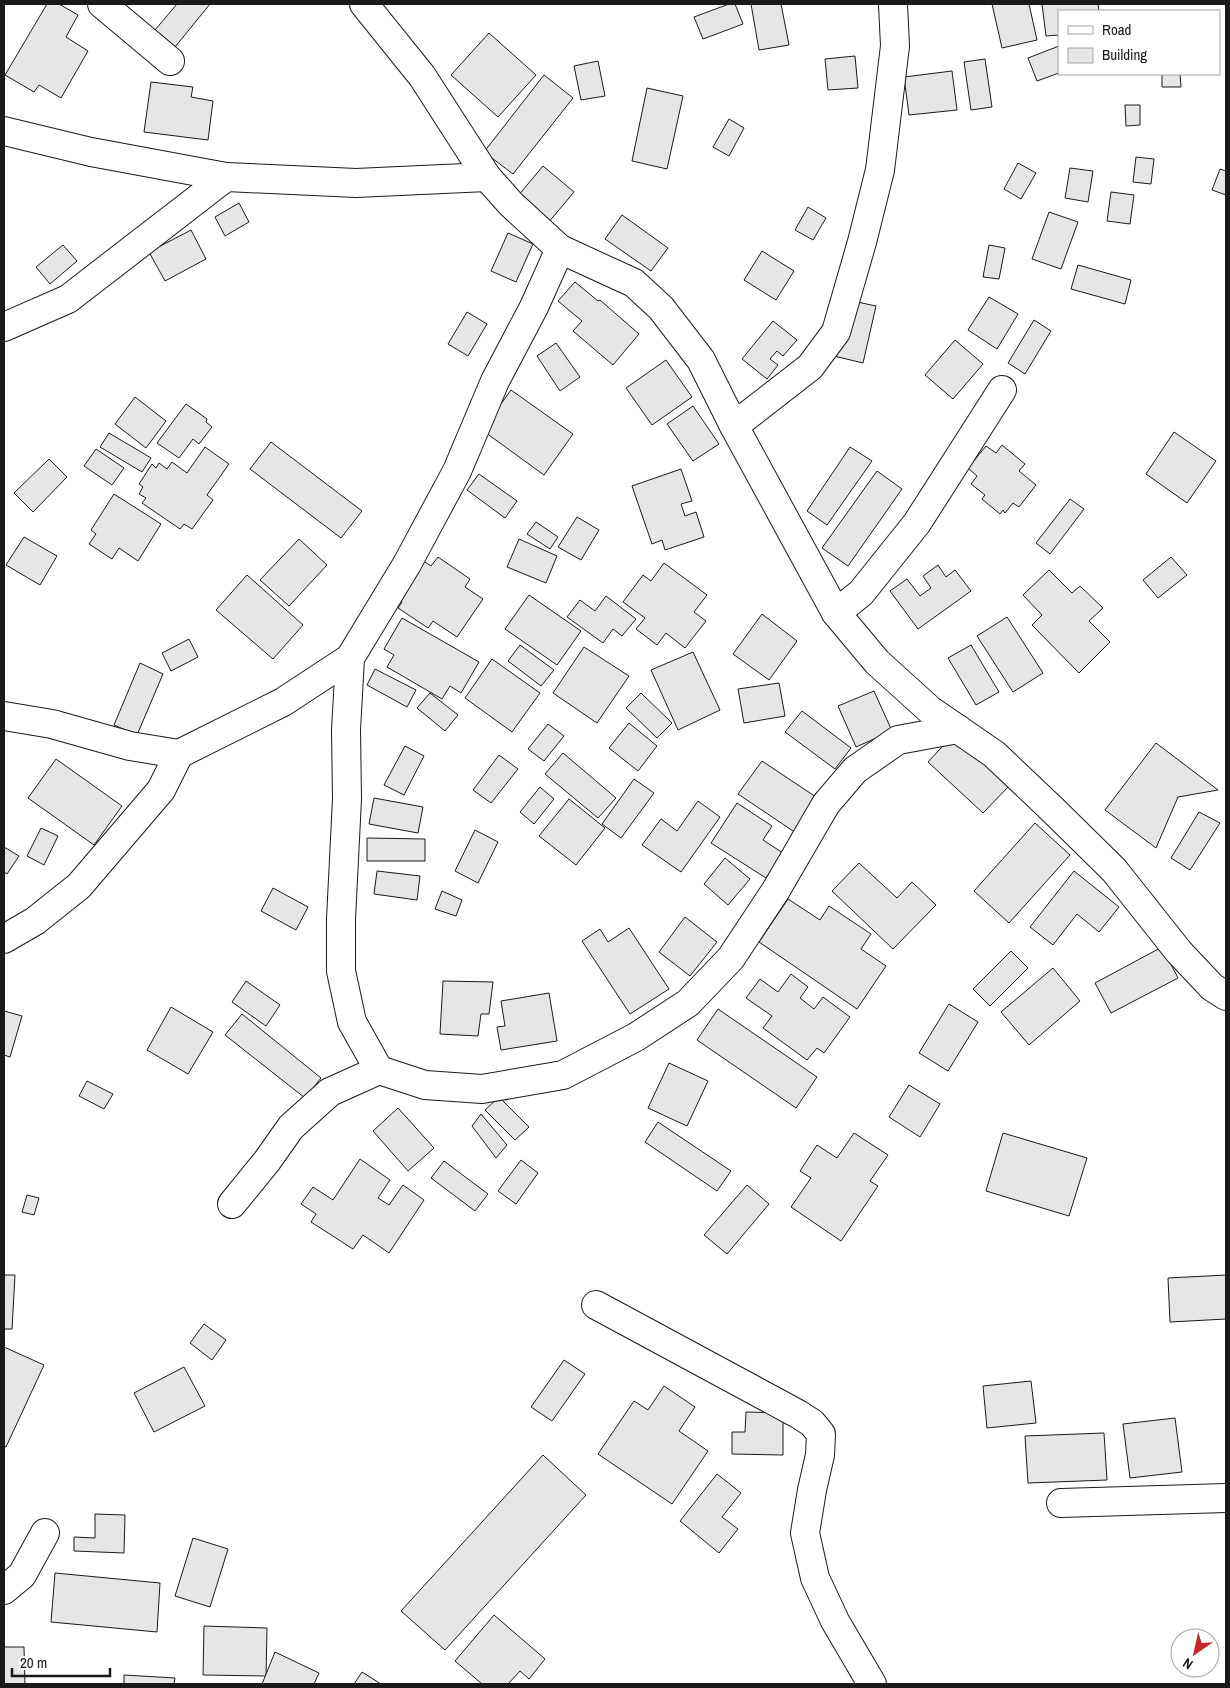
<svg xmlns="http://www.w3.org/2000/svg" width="1230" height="1688" font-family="'Archivo Narrow',sans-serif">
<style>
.building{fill:#e6e6e6;stroke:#1a1a1a}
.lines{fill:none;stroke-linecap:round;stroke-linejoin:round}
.minor-casing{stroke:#1a1a1a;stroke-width:30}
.minor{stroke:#fff;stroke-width:28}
</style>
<rect width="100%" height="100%" fill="#fff"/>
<g class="building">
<path d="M47 4H59L78 15 66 37 88 51 61 98 39 85 34 92 5 75Z"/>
<path d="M177 4H210L175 47 155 30Z"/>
<path d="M729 4H735L743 24 703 39 694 17Z"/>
<path d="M751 4H781L789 45 759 50Z"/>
<path d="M992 4H1029L1037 40 1002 48Z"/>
<path d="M1042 4H1098L1099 11H1059V35L1046 36Z"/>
<path d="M489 33 536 75 498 117 451 75Z"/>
<path d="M1059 46V73L1037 81 1028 58Z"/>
<path d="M855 56 858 88 828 90 825 59Z"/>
<path d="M985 59 992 107 971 110 964 62Z"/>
<path d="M598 61 605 96 581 100 574 66Z"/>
<path d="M952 71 957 110 909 115 904 77Z"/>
<path d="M1162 74H1180L1181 87H1162Z"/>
<path d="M544 75 573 98 513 174 484 152Z"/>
<path d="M151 82 193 87 191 97 213 101 208 140 144 132Z"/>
<path d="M647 88 683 96 667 169 632 161Z"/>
<path d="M1125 105H1140V125L1126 126Z"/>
<path d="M729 119 744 128 729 156 713 147Z"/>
<path d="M1136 157 1154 159 1151 184 1133 182Z"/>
<path d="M1018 163 1036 173 1021 199 1004 189Z"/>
<path d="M543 166 574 192 548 223 517 197Z"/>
<path d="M1070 168 1093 171 1088 202 1065 198Z"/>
<path d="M1220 169 1226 171V195L1212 190Z"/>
<path d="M1111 192 1134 195 1130 224 1107 221Z"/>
<path d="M239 203 249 222 225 236 215 217Z"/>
<path d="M808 207 826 218 813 240 795 230Z"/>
<path d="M1049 212 1078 222 1061 269 1032 259Z"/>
<path d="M622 215 668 248 651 271 605 239Z"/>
<path d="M191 230 206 259 165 281 149 252Z"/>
<path d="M508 233 533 244 516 282 491 271Z"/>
<path d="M63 245 77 261 50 284 36 267Z"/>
<path d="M989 245 1005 248 999 279 983 277Z"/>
<path d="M762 251 794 271 776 300 744 280Z"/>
<path d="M1078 265 1131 280 1125 304 1071 289Z"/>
<path d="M575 282 598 301 600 300 639 334 613 365 573 331 582 321 558 301Z"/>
<path d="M989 297 1018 314 997 349 968 330Z"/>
<path d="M848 300 876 306 863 363 834 356Z"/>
<path d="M467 312 487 324 468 356 448 344Z"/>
<path d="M1034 320 1051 331 1025 374 1008 363Z"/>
<path d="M773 321 797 340 783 356 777 351 770 359 778 365 767 379 742 359Z"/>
<path d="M955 340 983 364 953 399 925 375Z"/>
<path d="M556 343 580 377 560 391 537 356Z"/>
<path d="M666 360 692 397 652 425 626 388Z"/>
<path d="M511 390 573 434 544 475 482 430Z"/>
<path d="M135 397 166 421 146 448 115 424Z"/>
<path d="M186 404 207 419 206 422 212 427 199 444 193 439 179 458 157 443Z"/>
<path d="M693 406 719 444 693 461 667 424Z"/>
<path d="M1174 432 1216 461 1187 503 1146 474Z"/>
<path d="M109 433 151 458 142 472 100 447Z"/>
<path d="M271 442 362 511 341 538 250 469Z"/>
<path d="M1002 445 1025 464 1019 471 1036 485 1019 507 1013 503 1005 513 1003 510 1000 514 982 499 985 495 971 484 977 476 968 468 986 446 996 453Z"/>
<path d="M205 447 229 464 207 495 213 500 192 529 184 524 180 529 142 503 146 498 139 494 143 487 139 484 152 464 156 468 159 463 167 469 172 462 187 473Z"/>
<path d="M850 447 872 461 827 525 807 511Z"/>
<path d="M96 449 124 468 112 485 84 466Z"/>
<path d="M49 459 67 477 33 512 14 493Z"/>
<path d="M681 469 692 501 681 504 685 516 696 512 704 537 665 550 662 540 652 544 632 486Z"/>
<path d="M877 471 902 489 848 566 822 548Z"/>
<path d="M479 474 517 501 505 518 467 490Z"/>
<path d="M114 494 161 524 138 561 119 548 112 559 89 544 96 534 91 530Z"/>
<path d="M1070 499 1084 509 1050 554 1036 543Z"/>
<path d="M577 517 599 530 581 560 558 547Z"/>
<path d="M536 522 558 537 550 549 527 534Z"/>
<path d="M24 537 57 556 40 585 6 565Z"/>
<path d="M299 539 327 565 289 606 260 580Z"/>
<path d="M519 539 557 556 546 583 507 567Z"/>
<path d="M438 557 470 579 465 587 483 599 457 637 433 621 428 628 398 608 402 602 397 599 422 560 431 566Z"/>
<path d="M1171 557 1187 575 1158 598 1143 580Z"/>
<path d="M664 563 707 595 694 612 706 621 685 648 666 633 657 645 636 629 645 618 623 602 643 575 651 581Z"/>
<path d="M938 565 946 577 955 570 971 591 918 629 890 591 907 579 920 596 931 588 923 576Z"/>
<path d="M1049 570 1072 593 1080 586 1103 608 1089 621 1110 642 1079 673 1032 625 1042 615 1023 595Z"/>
<path d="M247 575 303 625 273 659 216 610Z"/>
<path d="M529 595 581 631 557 665 505 629Z"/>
<path d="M606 596 636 619 622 636 613 629 603 643 567 617 580 600 595 611Z"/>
<path d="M762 614 797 641 769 680 733 654Z"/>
<path d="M1007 617 1043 673 1013 692 977 636Z"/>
<path d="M402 618 479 662 461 693 450 686 442 699 387 667 394 655 384 649Z"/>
<path d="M189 639 198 657 171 671 162 653Z"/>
<path d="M520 645 554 670 541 686 508 661Z"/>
<path d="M971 645 999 692 976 705 948 658Z"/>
<path d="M584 647 629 676 597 723 553 693Z"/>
<path d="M693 652 720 710 678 730 651 670Z"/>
<path d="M492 659 540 693 512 732 465 698Z"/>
<path d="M140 663 163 674 137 735 114 725Z"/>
<path d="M375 669 416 690 407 707 367 685Z"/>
<path d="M779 683 785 716 744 723 738 689Z"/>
<path d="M874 691 892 731 856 747 838 706Z"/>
<path d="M430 693 458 715 445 731 417 708Z"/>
<path d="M641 693 672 723 657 738 626 708Z"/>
<path d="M802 711 851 748 835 769 785 732Z"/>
<path d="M629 723 657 746 638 771 609 748Z"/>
<path d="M548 724 564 736 544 761 528 749Z"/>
<path d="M954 734 1009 786 983 813 928 762Z"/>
<path d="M1156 743 1218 790 1178 797 1156 848 1105 810Z"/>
<path d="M405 746 424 756 404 795 384 785Z"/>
<path d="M563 753 616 798 598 818 545 774Z"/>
<path d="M499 755 518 769 491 803 473 790Z"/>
<path d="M56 759 122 806 94 845 28 798Z"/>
<path d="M762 761 819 799 796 833 738 794Z"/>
<path d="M634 779 654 793 621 838 602 824Z"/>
<path d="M540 787 554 799 534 824 520 812Z"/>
<path d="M374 798 423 807 418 833 369 824Z"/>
<path d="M569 799 605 828 576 865 539 836Z"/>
<path d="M698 801 720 817 681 872 642 845 661 819 677 831Z"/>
<path d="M737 803 772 826 763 840 783 853 766 878 711 843Z"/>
<path d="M1199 812 1220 823 1190 870 1171 858Z"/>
<path d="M1035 823 1070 855 1009 923 974 891Z"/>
<path d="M41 828 58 836 44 865 27 856Z"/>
<path d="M475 830 498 842 478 883 455 871Z"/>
<path d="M367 838 425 839V861H367Z"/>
<path d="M4 847 19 856 7 874 4 872Z"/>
<path d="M725 858 750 879 728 905 704 884Z"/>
<path d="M859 863 897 898 912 882 936 905 893 949 832 891Z"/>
<path d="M377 871 420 876 417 900 374 894Z"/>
<path d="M1074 871 1119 907 1099 932 1077 914 1053 945 1030 927Z"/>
<path d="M273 888 308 907 296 930 261 911Z"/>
<path d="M442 891 462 900 456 916 435 909Z"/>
<path d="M788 899 820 920 829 906 871 934 861 949 886 966 857 1009 759 942Z"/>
<path d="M685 917 717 942 690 976 659 952Z"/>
<path d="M629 928 669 989 630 1014 582 941 600 929 608 942Z"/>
<path d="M1162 947 1178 978 1111 1013 1095 983Z"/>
<path d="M1011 951 1028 968 990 1006 973 989Z"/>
<path d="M1053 968 1080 1001 1029 1045 1001 1012Z"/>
<path d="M791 974 808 987 800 998 814 1009 823 997 850 1017 824 1053 817 1048 807 1060 763 1028 772 1016 746 998 760 979 778 992Z"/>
<path d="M246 981 280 1005 266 1026 232 1002Z"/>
<path d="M443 981 493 982 489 1014H481L478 1036 440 1034Z"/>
<path d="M549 993 557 1041 501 1050 497 1027 505 1026 501 1001Z"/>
<path d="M949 1004 978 1022 948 1071 919 1053Z"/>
<path d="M171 1007 213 1032 188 1074 147 1050Z"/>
<path d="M718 1009 817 1077 796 1108 697 1040Z"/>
<path d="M4 1011 22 1016 10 1057 4 1055Z"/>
<path d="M242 1014 321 1078 305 1098 225 1035Z"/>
<path d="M669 1063 708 1081 687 1126 648 1108Z"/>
<path d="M87 1081 113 1094 104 1109 79 1096Z"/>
<path d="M909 1085 940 1104 920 1137 889 1117Z"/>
<path d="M499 1097 529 1127 515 1140 485 1110Z"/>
<path d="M398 1108 434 1148 408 1171 373 1131Z"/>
<path d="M481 1114 507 1145 496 1158 472 1126Z"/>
<path d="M658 1122 731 1171 717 1191 645 1142Z"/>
<path d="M854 1133 888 1155 870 1181 878 1186 841 1241 791 1207 811 1178 800 1171 817 1145 837 1158Z"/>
<path d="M1003 1133 1087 1158 1069 1216 986 1191Z"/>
<path d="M360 1159 390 1180 378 1198 389 1205 403 1185 424 1200 389 1253 363 1235 353 1249 311 1222 316 1214 301 1204 313 1187 333 1200Z"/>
<path d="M521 1160 538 1173 516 1204 498 1191Z"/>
<path d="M444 1161 488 1194 475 1211 431 1178Z"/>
<path d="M747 1185 769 1204 727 1254 704 1235Z"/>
<path d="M27 1195 39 1198 34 1215 22 1212Z"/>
<path d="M4 1275H15L12 1329H4Z"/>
<path d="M1226 1275V1319L1170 1322 1168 1278Z"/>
<path d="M204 1324 226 1340 212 1360 190 1343Z"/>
<path d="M4 1347 44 1365 6 1447 4 1446Z"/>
<path d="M564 1360 585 1374 552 1421 531 1407Z"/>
<path d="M184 1367 205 1406 154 1432 134 1393Z"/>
<path d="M1031 1381 1036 1423 987 1428 983 1386Z"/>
<path d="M664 1386 695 1407 679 1431 708 1451 672 1504 598 1454 634 1401 648 1410Z"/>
<path d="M746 1412 783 1413V1455L732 1454V1432H745Z"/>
<path d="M1175 1418 1182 1472 1130 1478 1123 1424Z"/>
<path d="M1104 1433 1107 1480 1028 1483 1025 1436Z"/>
<path d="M543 1455 586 1495 445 1650 401 1611Z"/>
<path d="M717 1474 741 1493 722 1517 738 1529 719 1553 680 1521Z"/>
<path d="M95 1514 125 1515 124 1553 74 1551V1537L95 1538Z"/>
<path d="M193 1538 228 1549 210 1607 175 1596Z"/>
<path d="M55 1573 160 1583 157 1632 51 1622Z"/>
<path d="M494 1615 545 1659 529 1679 520 1671 508 1684H482L455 1661Z"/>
<path d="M204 1626 267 1628 266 1676 203 1675Z"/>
<path d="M4 1647H24L25 1684H4Z"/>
<path d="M275 1652 319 1673 314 1684H262Z"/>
<path d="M362 1672 381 1684H354Z"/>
<path d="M124 1675 175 1678 174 1684H124Z"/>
</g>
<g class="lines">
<defs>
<g id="minor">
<path d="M102 4 170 61"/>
<path d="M364 4 422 76 487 177 511 204 560 249 634 283 661 308 701 360 734 426 836 613 877 662 930 710 994 754 1053 810 1114 870 1179 952 1212 987 1226 996"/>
<path d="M4 131 91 152 226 177 356 183 487 177"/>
<path d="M4 327 68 299 226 177"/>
<path d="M734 426 810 367 836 332 862 242 880 170 895 46 893 4"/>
<path d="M836 613 861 593 917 523 1002 390"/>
<path d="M4 716 52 724 130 746 179 754"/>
<path d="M4 939 35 921 79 886 161 790 179 754 283 702 350 658"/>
<path d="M379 1070 352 1022 341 971V919L347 799 346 730 350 658 407 564 457 471 495 381 534 307 560 249"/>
<path d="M232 1204 267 1161 291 1127 330 1092 379 1070 425 1085 482 1089 563 1075 636 1037 688 1003 731 958 776 890 826 804 855 770 898 740 958 729"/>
<path d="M596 1305 798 1414 812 1423 821 1434 820 1455 812 1490 805 1533 815 1578 835 1621 872 1684"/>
<path d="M1061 1503 1226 1498"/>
<path d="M4 1590 22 1575 45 1533"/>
</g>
</defs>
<use href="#minor" class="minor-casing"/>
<use href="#minor" class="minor"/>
</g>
<rect width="1230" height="1688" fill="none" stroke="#1a1a1a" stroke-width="10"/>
<rect x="1058" y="10" width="162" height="65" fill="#ffffff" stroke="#a3a3a3"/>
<rect x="1068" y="26" width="25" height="8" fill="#ffffff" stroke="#a3a3a3"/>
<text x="1102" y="35" font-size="15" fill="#1a1a1a">Road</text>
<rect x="1068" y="48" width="25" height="15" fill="#e6e6e6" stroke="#a3a3a3"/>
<text x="1102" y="60" font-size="15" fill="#1a1a1a">Building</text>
<g transform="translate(1195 1653) rotate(214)"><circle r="24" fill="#ffffff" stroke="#a3a3a3"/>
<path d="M0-4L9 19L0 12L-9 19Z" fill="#c62828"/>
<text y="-8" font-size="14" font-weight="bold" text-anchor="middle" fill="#1a1a1a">N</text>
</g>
<path d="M12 1668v8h98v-8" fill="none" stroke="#1a1a1a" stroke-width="2.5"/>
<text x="20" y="1668" font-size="15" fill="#1a1a1a" stroke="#ffffff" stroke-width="4" paint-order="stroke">20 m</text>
</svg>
